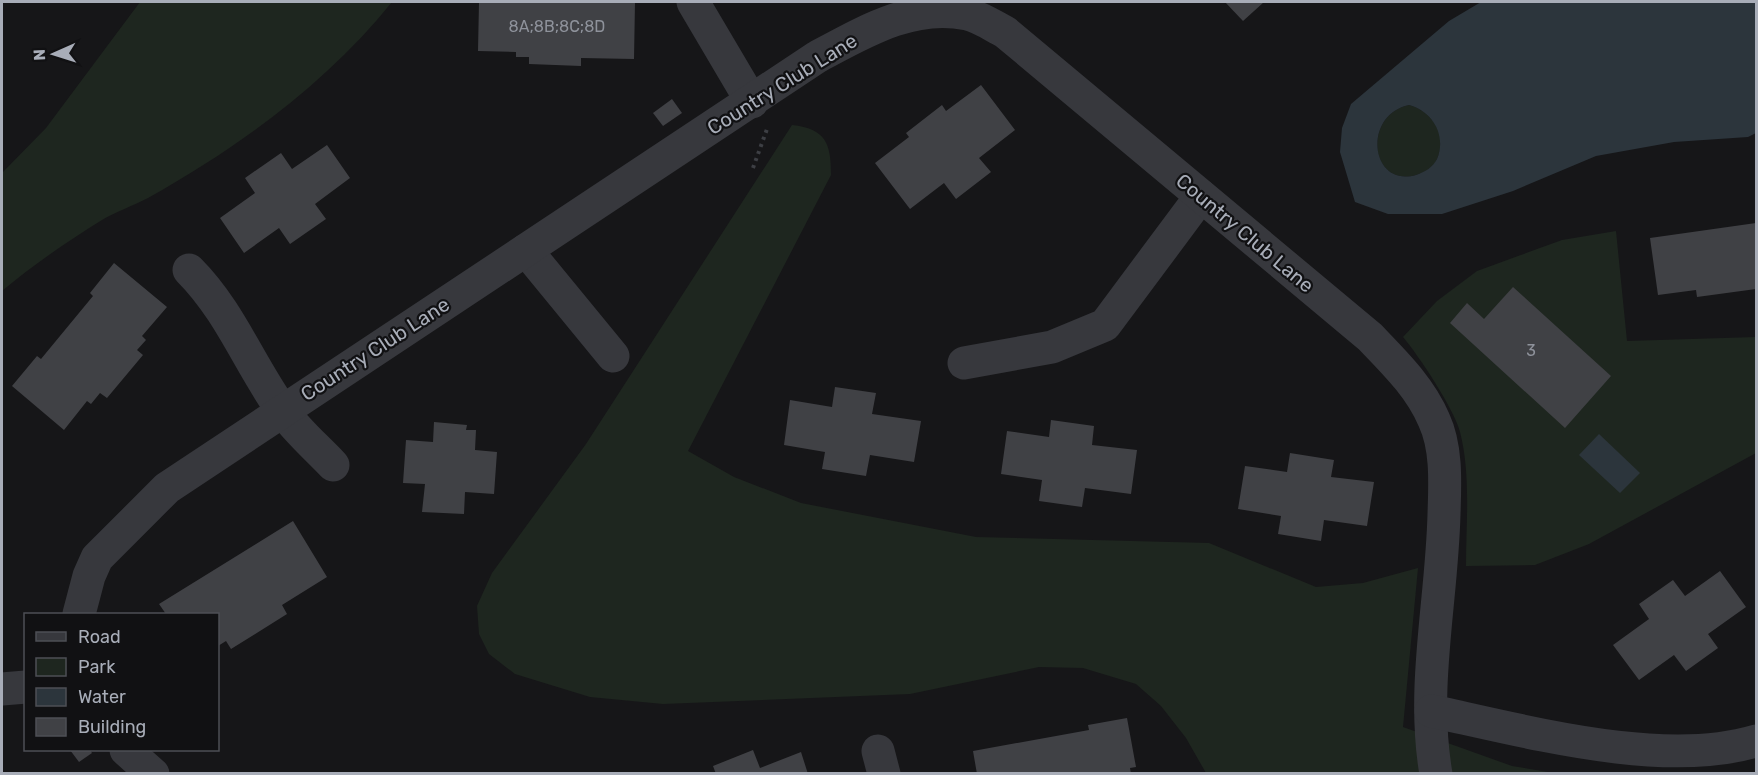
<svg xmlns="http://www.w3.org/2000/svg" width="1758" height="775" font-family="Rubik,sans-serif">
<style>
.green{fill:#1e261f}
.water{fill:#2c353c;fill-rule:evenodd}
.building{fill:#404145}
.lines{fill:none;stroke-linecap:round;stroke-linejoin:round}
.path{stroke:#3d3f44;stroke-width:4;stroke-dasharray:3 4.5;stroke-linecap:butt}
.minor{stroke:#37383d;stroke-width:33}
.labels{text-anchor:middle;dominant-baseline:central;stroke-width:4.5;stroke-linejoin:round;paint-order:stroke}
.number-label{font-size:16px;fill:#8e929b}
.street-label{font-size:20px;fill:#a8adb8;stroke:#111113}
</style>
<rect width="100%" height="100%" fill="#161618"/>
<g class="green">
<path d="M140 2H392C327 83 239 147 148 198 133 206 117 211 102 220 68 241 33 265 2 291V173L46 128Z"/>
<path d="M1409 105C1432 111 1448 135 1437 159 1433 168 1425 172 1416 175 1370 188 1362 115 1409 105Z"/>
<path d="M792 125C826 129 831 143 831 175L688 451 734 477 801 503 976 537 1209 543 1316 587 1363 583 1418 568 1403 727 1512 766 1554 773H1206L1186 738 1161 706 1136 684 1083 668 1039 667 910 694 663 704 590 697 515 674 489 654 479 634 477 606 492 573 586 444Z"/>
<path d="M1616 231 1627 341 1756 337V453L1589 544 1535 565 1466 566C1466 522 1471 475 1460 432 1454 409 1419 356 1403 337L1437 301 1477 271 1562 240Z"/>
</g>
<g class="water">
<path d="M1481 2H1756V133L1748 137 1674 142 1596 156 1513 191 1442 214H1388L1355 202 1340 152 1342 128 1351 104 1449 21ZM1409 105C1432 111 1447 135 1437 159 1433 167 1425 172 1416 175 1370 188 1362 115 1409 105Z"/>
<path d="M1599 434 1640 473 1620 493 1579 455Z"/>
</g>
<g class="building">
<path d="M479 2H635L634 59 581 58V66L529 64V57H516V52L478 51Z"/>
<path d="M1225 2H1264L1243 21Z"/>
<path d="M981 85 1015 130 979 158 991 172 956 199 944 183 910 209 875 163 909 137 906 133 942 105 946 111Z"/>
<path d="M672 99 682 113 663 126 653 113Z"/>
<path d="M327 145 350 178 315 204 326 219 290 244 279 228 244 253 220 218 255 193 245 178 281 153 292 169Z"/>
<path d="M1756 223V289L1697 297 1696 290 1658 295 1650 238Z"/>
<path d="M114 263 167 307 142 336 146 340 137 350 143 355 107 398 100 393 91 404 87 401 64 430 12 386 37 356 41 359 93 296 90 293Z"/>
<path d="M1513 287 1611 376 1565 428 1450 323 1467 303 1484 319Z"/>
<path d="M835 387 876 393 872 414 921 421 914 462 870 455 866 476 822 469 825 452 784 445 790 400 832 407Z"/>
<path d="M1051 420 1094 426 1092 445 1137 450 1131 494 1085 488 1082 507 1039 501 1042 480 1001 474 1007 431 1049 437Z"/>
<path d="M434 422 467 425 466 430H476L475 450 497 452 494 494 465 492 464 514 422 512 425 484 403 483 406 440 433 442Z"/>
<path d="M1290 453 1334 460 1331 477 1374 482 1367 526 1324 520 1321 541 1278 534 1281 516 1238 509 1245 466 1287 472Z"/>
<path d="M293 521 327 577 282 605 287 614 231 649 226 641 218 646V614H166L159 604Z"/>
<path d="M1720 571 1746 607 1708 634 1718 648 1686 671 1674 655 1639 680 1613 645 1649 619 1639 604 1673 580 1685 596Z"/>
<path d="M1127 718 1136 767 1130 768 1131 774H977L973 751 1089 730 1088 725Z"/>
<path d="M70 750H90L92 753 79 762Z"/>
<path d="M753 750 760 768 801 752 808 774H716L713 766Z"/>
</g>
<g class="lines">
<path class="path" d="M753 168 767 129"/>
<g class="minor">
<path d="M693 2 752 102"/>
<path d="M526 250 613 356"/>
<path d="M189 270C230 311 249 364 282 410 296 430 316 447 333 465"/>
<path d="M964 363 1052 347 1105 325 1201 196"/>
<path d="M79 614 89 576 97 558 167 488 817 57C862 33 913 2 967 14 980 17 993 26 1005 32L1370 337C1394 362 1420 387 1434 420 1447 448 1445 483 1444 514 1442 600 1421 688 1436 774"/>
<path d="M2 689 26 687"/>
<path d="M1431 711C1526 731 1662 769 1756 741"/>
<path d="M126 750 153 774"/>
<path d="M878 751 884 774"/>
</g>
</g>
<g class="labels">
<g class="number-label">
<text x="557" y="26">8A;8B;8C;8D</text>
<text x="1531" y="350">3</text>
</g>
<g class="street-label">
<text transform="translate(782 84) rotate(-32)">Country Club Lane</text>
<text transform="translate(1245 233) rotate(40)">Country Club Lane</text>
<text transform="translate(375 349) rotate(-33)">Country Club Lane</text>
</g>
</g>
<rect width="1758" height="775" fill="none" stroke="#a8adb8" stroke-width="6"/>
<rect x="24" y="613" width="195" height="138" fill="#111113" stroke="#4d4f55" stroke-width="1.5"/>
<rect x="36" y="632" width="30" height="9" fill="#37383d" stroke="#4d4f55" stroke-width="1.5"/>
<text x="78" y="643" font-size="18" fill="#a8adb8">Road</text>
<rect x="36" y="658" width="30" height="18" fill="#1e261f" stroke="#4d4f55" stroke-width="1.5"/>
<text x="78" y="673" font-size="18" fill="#a8adb8">Park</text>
<rect x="36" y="688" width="30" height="18" fill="#2c353c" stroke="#4d4f55" stroke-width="1.5"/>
<text x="78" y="703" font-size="18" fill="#a8adb8">Water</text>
<rect x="36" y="718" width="30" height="18" fill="#404145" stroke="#4d4f55" stroke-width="1.5"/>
<text x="78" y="733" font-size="18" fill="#a8adb8">Building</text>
<g transform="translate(54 54) rotate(267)" stroke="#111113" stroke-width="4.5" paint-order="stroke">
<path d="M0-4.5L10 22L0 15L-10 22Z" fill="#a8adb8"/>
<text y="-9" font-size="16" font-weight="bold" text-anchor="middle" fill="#a8adb8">N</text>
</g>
</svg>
